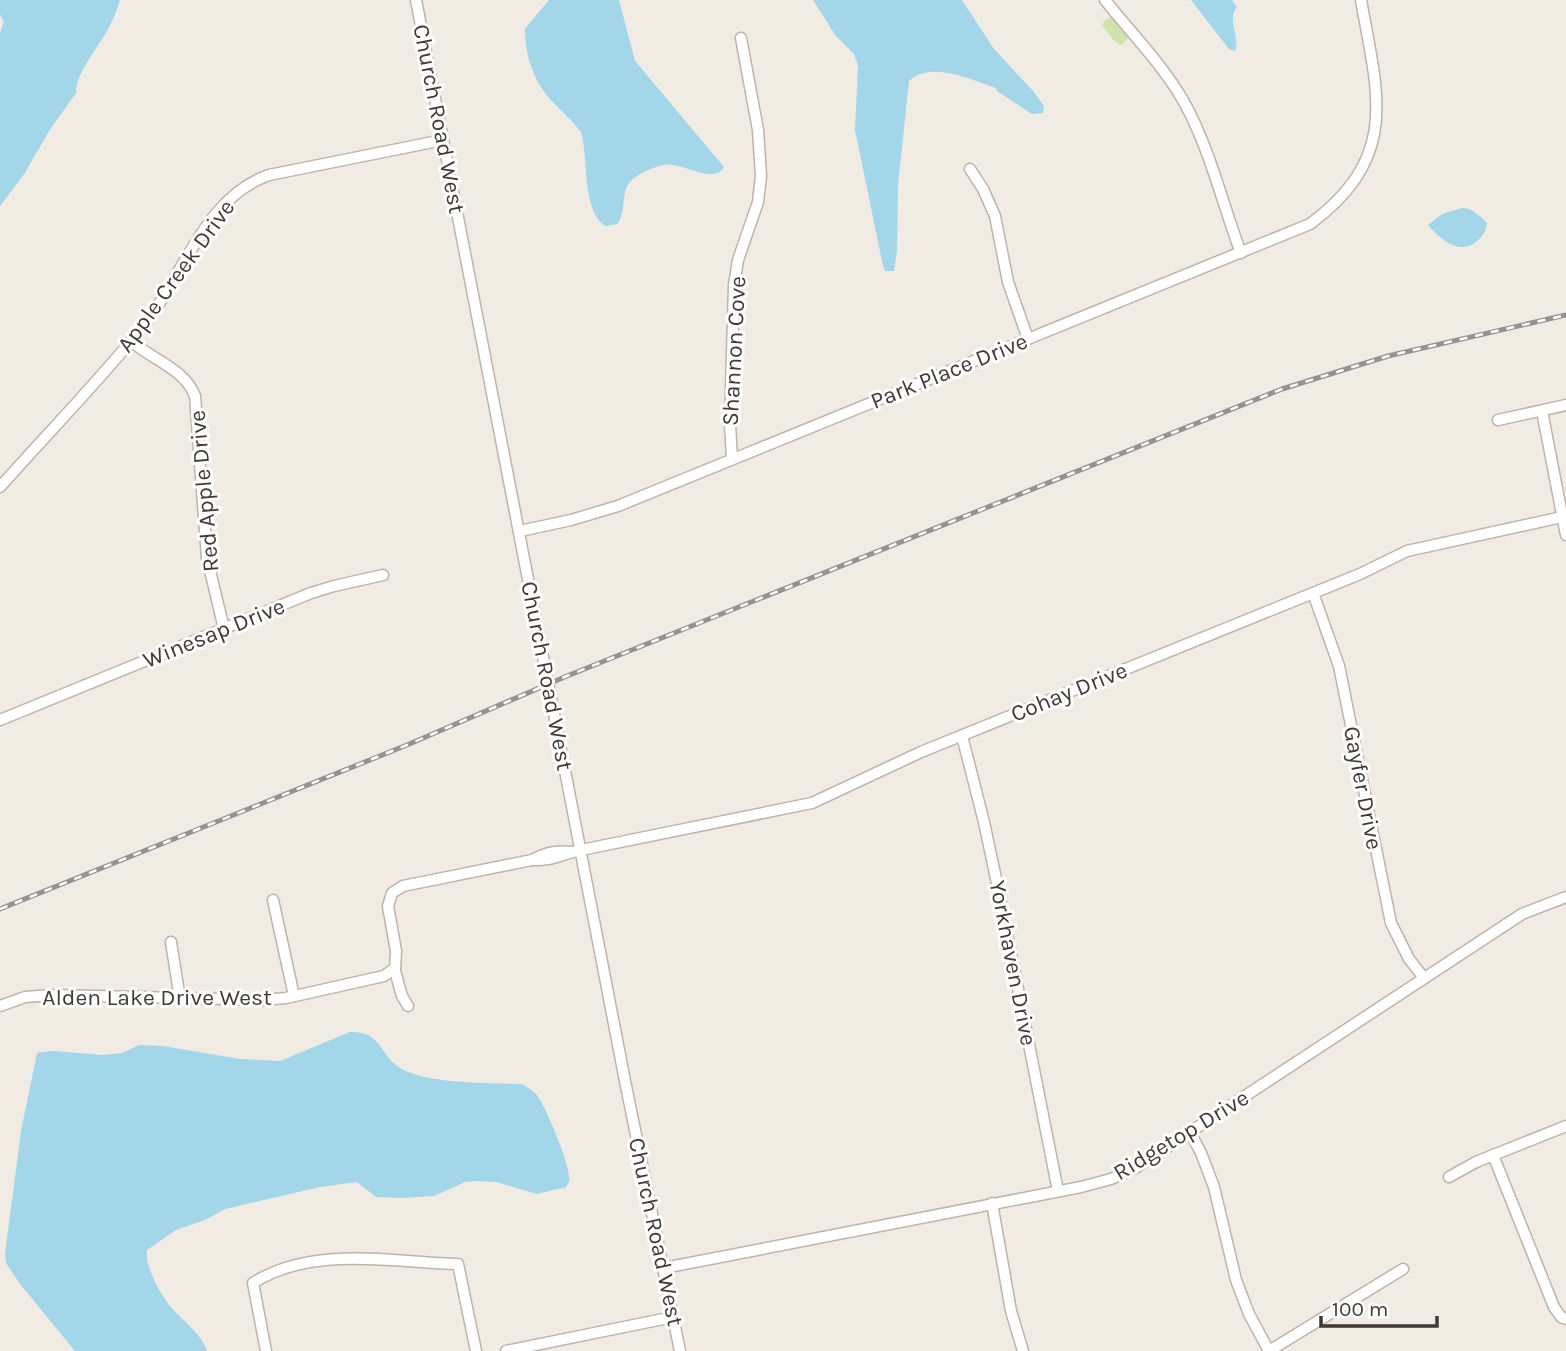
<svg xmlns="http://www.w3.org/2000/svg" width="1566" height="1351" font-family="Karla,sans-serif">
<style>
.green{fill:#d1e2af}
.water{fill:#a3d6e9}
.lines{fill:none;stroke-linecap:round;stroke-linejoin:round}
.minor-casing{stroke:#beb4aa;stroke-width:13}
.minor{stroke:#fff;stroke-width:10}
.rail-casing{stroke:#939393;stroke-width:5}
.rail{stroke:#fff;stroke-width:2.5;stroke-dasharray:8;stroke-linecap:butt}
.labels{text-anchor:middle;dominant-baseline:central;stroke-width:6;stroke-linejoin:round;paint-order:stroke}
.street-label{font-size:23px;fill:#413a34;stroke:#fff}
</style>
<rect width="100%" height="100%" fill="#f0ebe3"/>
<path class="green" d="M1114 16 1130 35 1122 45 1113 40 1102 25 1105 20Z"/>
<g class="water">
<path d="M0 0H120C117 9 114 18 109 27 101 44 75 73 76 93L51 128 24 174 0 206V33L4 21 0 15Z"/>
<path d="M549 0H619L635 61 724 167C713 186 682 161 663 165 653 167 641 173 633 179 619 190 628 210 617 224L605 226C581 208 589 159 581 132 572 120 561 111 551 100 533 80 525 55 525 29Z"/>
<path d="M813 0H962L994 49 1033 91 1044 106 1043 113 1032 114 997 91 996 88C971 80 932 60 909 81L898 185 897 250 894 271H885L883 266 855 130 858 66 854 54 836 36Z"/>
<path d="M1191 0H1232L1237 7C1226 21 1241 36 1235 51L1229 49Z"/>
<path d="M1462 208C1472 208 1480 216 1487 223 1486 231 1482 237 1476 242 1458 256 1440 238 1428 225L1442 214Z"/>
<path d="M350 1032C384 1031 379 1058 404 1070 431 1084 491 1083 522 1084 527 1087 532 1090 536 1094 546 1106 568 1161 569 1176 570 1182 569 1182 566 1187L537 1194 496 1182 476 1181 465 1182 434 1196 401 1198 376 1197 357 1182 320 1187 225 1209 205 1220 176 1230 147 1250C145 1267 159 1291 169 1305 182 1321 200 1331 207 1351H75L20 1284 6 1263 5 1254 21 1131 37 1053 53 1051 103 1055 122 1053 139 1045 163 1046 240 1059 280 1061Z"/>
</g>
<g class="lines">
<defs>
<g id="minor">
<path d="M416 0 625 1081 680 1351"/>
<path d="M1105 0C1131 33 1163 65 1184 102 1210 149 1222 203 1241 253"/>
<path d="M970 169 983 189 995 216 1008 282 1028 339"/>
<path d="M131 341C151 359 185 369 195 396L207 558 224 629"/>
<path d="M1542 411 1566 535"/>
<path d="M1498 420 1566 405"/>
<path d="M732 459 730 424 734 285 738 260 758 202 761 176 758 130 741 38"/>
<path d="M0 487C47 434 97 383 142 328 183 278 203 198 269 175L443 140"/>
<path d="M520 531 571 520 618 506 1310 224C1400 157 1378 96 1361 0"/>
<path d="M1313 593 1339 666 1391 923 1409 959 1424 978"/>
<path d="M0 720 311 593 334 586 383 575"/>
<path d="M962 736 984 822 998 888 1058 1191"/>
<path d="M532 860C553 861 561 854 581 850L812 803 921 752 1360 574 1407 551 1562 517"/>
<path d="M273 900 294 996"/>
<path d="M171 942 180 999"/>
<path d="M0 1006 25 997 52 995 263 1000 286 998 384 976 395 968"/>
<path d="M408 1006 402 996 395 971 396 951 388 906 392 893 403 886 532 860C545 853 556 850 571 852"/>
<path d="M1190 1132 1201 1153 1214 1187 1236 1280 1249 1314 1269 1351"/>
<path d="M1493 1155 1554 1307 1561 1317 1566 1319"/>
<path d="M1449 1177 1476 1162 1566 1126"/>
<path d="M992 1203 1011 1311 1023 1351"/>
<path d="M664 1268 1081 1187 1111 1179 1137 1167 1522 914 1566 897"/>
<path d="M266 1351 253 1283C313 1245 390 1262 458 1264L476 1351"/>
<path d="M506 1351 673 1317"/>
<path d="M1269 1351 1403 1269"/>
</g>
</defs>
<use href="#minor" class="minor-casing"/>
<use href="#minor" class="minor"/>
<defs>
<path id="rail" d="M0 909 407 745 567 676 1282 389 1388 356 1566 315"/>
</defs>
<use href="#rail" class="rail-casing"/>
<use href="#rail" class="rail"/>
</g>
<g class="labels">
<g class="street-label">
<text transform="translate(439 119) rotate(79)">Church Road West</text>
<text transform="translate(176 276) rotate(-54)">Apple Creek Drive</text>
<text transform="translate(734 351) rotate(-87)">Shannon Cove</text>
<text transform="translate(949 371) rotate(-22)">Park Place Drive</text>
<text transform="translate(204 491) rotate(-95)">Red Apple Drive</text>
<text transform="translate(214 633) rotate(-22)">Winesap Drive</text>
<text transform="translate(547 676) rotate(79)">Church Road West</text>
<text transform="translate(1069 692) rotate(-22)">Cohay Drive</text>
<text transform="translate(1363 788) rotate(79)">Gayfer Drive</text>
<text transform="translate(1013 963) rotate(79)">Yorkhaven Drive</text>
<text x="157" y="997">Alden Lake Drive West</text>
<text transform="translate(1181 1135) rotate(-31)">Ridgetop Drive</text>
<text transform="translate(656 1232) rotate(78)">Church Road West</text>
</g>
</g>
<path d="M1321 1316v10h116v-10" fill="none" stroke="#413a34" stroke-width="3.5"/>
<text x="1332" y="1316" font-size="21" fill="#413a34" stroke="#ffffff" stroke-width="5" paint-order="stroke">100 m</text>
</svg>
